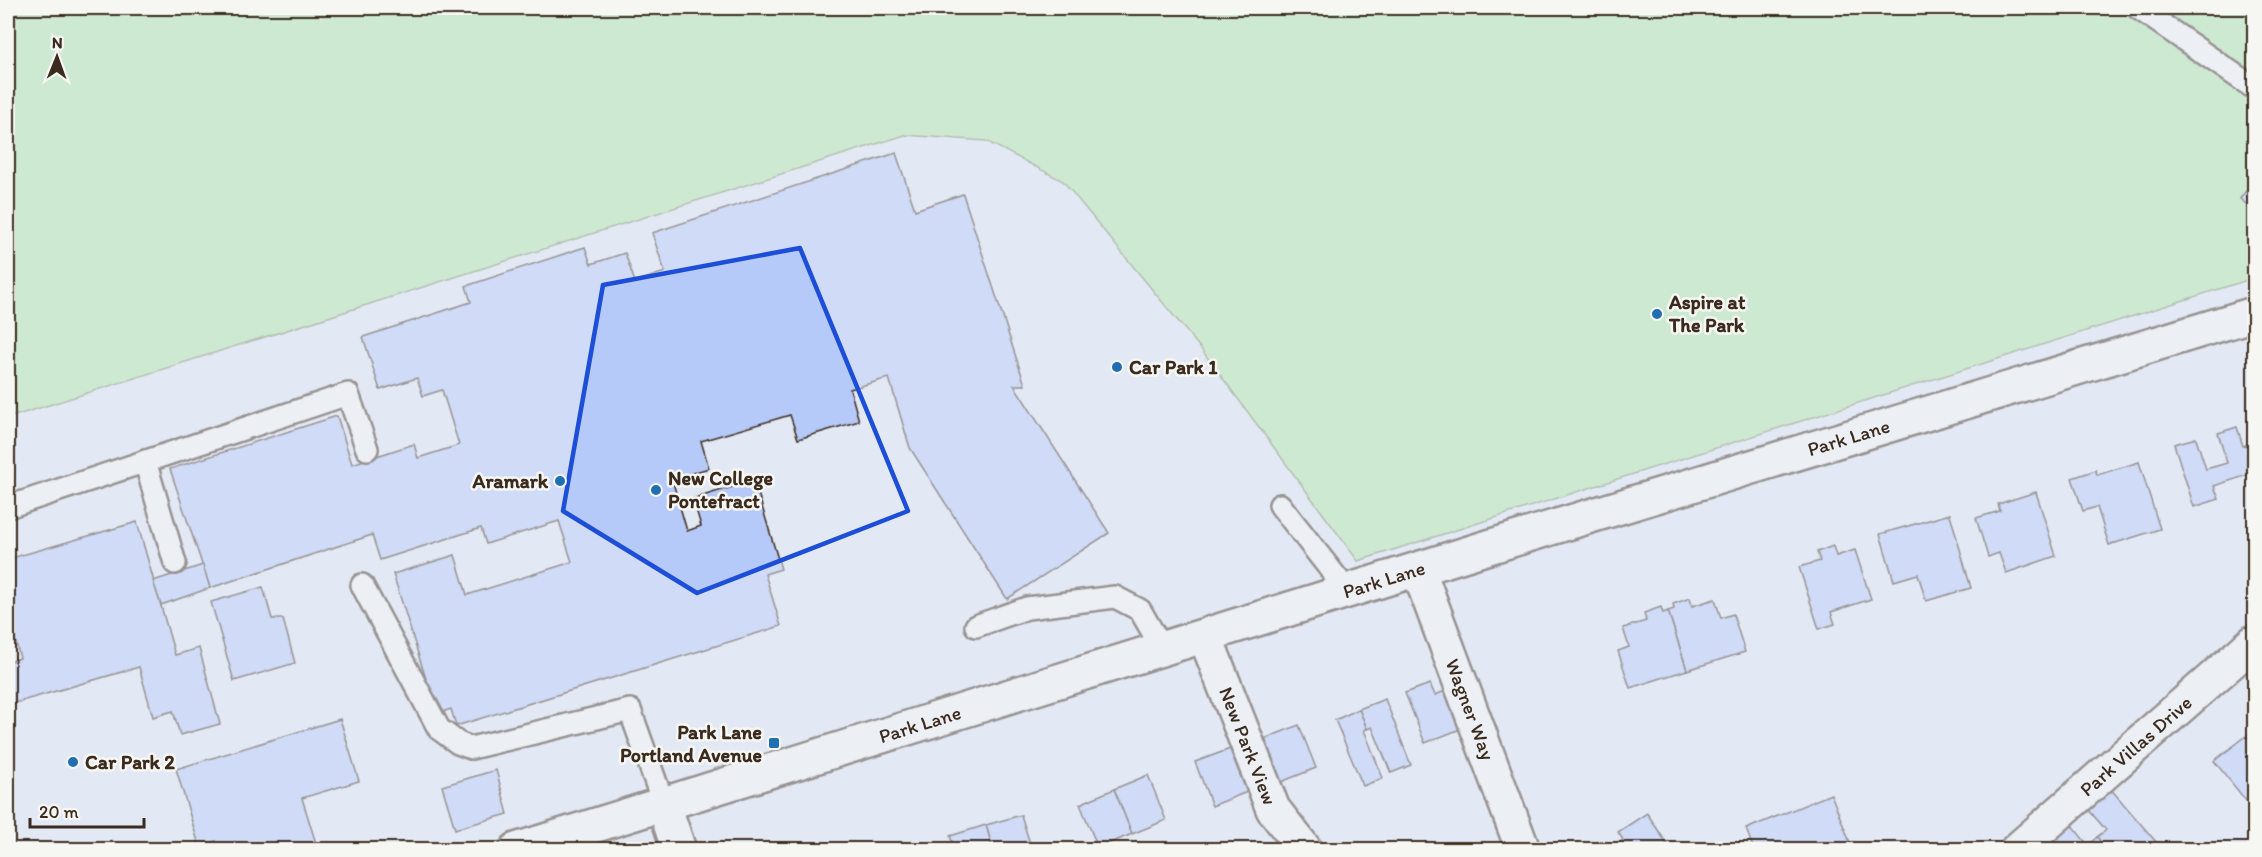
<svg xmlns="http://www.w3.org/2000/svg" width="2262" height="857" font-family="Itim,sans-serif">
<style>
.green{fill:#b4e8a9;stroke:#788964;stroke-width:1.5}
.building{fill:#b6cafa;stroke:#3b2a1e;stroke-width:1.5}
.lines{fill:none;stroke-linecap:round;stroke-linejoin:round}
.lane-casing{stroke:#3b2a1e;stroke-width:26}
.street-casing{stroke:#3b2a1e;stroke-width:38}
.secondary-casing{stroke:#3b2a1e;stroke-width:38}
.lane{stroke:#f6f6f2;stroke-width:21}
.street{stroke:#f6f6f2;stroke-width:33}
.secondary{stroke:#f6f6f2;stroke-width:33}
.marked{fill:none;stroke:#1d4ed8;stroke-width:4.5;stroke-linejoin:round}
.poi-dot{fill:#1f6fb2;stroke:#f6f6f2;stroke-width:2}
.labels{text-anchor:middle;dominant-baseline:central;stroke-width:5;stroke-linejoin:round;paint-order:stroke}
.poi-label{font-size:20px;font-weight:bold;fill:#3b2a1e;stroke:#f6f6f2;text-anchor:start}
.street-label{font-size:20px;fill:#3b2a1e;stroke:#f6f6f2}
</style>
<rect width="100%" height="100%" fill="#e3e9f4"/>
<filter id="ink" filterUnits="userSpaceOnUse"><feTurbulence type="fractalNoise" baseFrequency=".0167" numOctaves="2"/><feDisplacementMap in="SourceGraphic" scale="12" xChannelSelector="R" yChannelSelector="G"/><feConvolveMatrix kernelMatrix="1 2 1 2 8 2 1 2 1" color-interpolation-filters="sRGB"/></filter>
<g filter="url(#ink)">
<path class="green" d="M8 8H2254V278L1358 561 1201 349 1063 181 986 141 905 135 8 418Z"/>
<g class="building">
<path d="M896 153 915 210 963 194 1025 385H1014L1109 533 1007 599 910 448 889 378 850 389 859 421 798 439 790 415 701 441 709 468 672 479 687 531 701 526 693 499 754 480 781 569 765 574 781 626 456 726 451 709 437 714 393 574 455 555 467 595 572 562 559 521 486 544 481 528 380 560 372 535 210 588 170 469 337 416 352 464 414 444 418 458 459 445 442 390 423 396 417 378 380 390 363 337 471 302 466 286 585 247 591 264 625 253 635 282 665 272 652 233Z"/>
<path d="M2254 180V211L2240 199Z"/>
<path d="M2237 427 2243 446 2254 442V473L2214 486 2219 499 2194 507 2174 444 2196 438 2206 469 2227 463 2218 433Z"/>
<path d="M2139 462 2160 529 2109 545 2097 507 2083 511 2072 478 2096 470 2097 475Z"/>
<path d="M2036 492 2056 556 2006 573 1999 553 1988 557 1976 518 2000 511 1998 504Z"/>
<path d="M1950 514 1971 588 1926 601 1918 574 1894 581 1880 534Z"/>
<path d="M137 522 175 655 199 648 220 724 180 735 173 711 153 717 139 667 8 705V662L20 658 8 613V559Z"/>
<path d="M1833 546 1836 556 1855 550 1871 599 1831 612 1835 624 1819 629 1799 567 1820 561 1817 552Z"/>
<path d="M203 565 210 588 161 605 153 581Z"/>
<path d="M263 587 272 619H283L295 663 234 681 211 602Z"/>
<path d="M1690 598 1692 606 1715 599 1721 618 1733 614 1745 652 1687 670 1668 611 1674 609 1673 604Z"/>
<path d="M1661 607 1663 613 1668 611 1687 670 1630 688 1618 651 1629 647 1623 628 1646 621 1644 613Z"/>
<path d="M1430 684 1435 695 1453 688 1463 728 1425 743 1405 693Z"/>
<path d="M1385 699 1411 765 1391 773 1372 727 1367 729 1359 709Z"/>
<path d="M1359 709 1367 729 1364 730 1383 778 1363 786 1335 720Z"/>
<path d="M340 719 359 781 302 798 318 850H218L216 841 199 845 176 769Z"/>
<path d="M1299 725 1316 768 1281 782 1264 739Z"/>
<path d="M2249 734 2254 741V796L2247 802 2214 761Z"/>
<path d="M1230 749 1247 792 1212 806 1195 762Z"/>
<path d="M496 770 508 814 455 829 442 786Z"/>
<path d="M1148 775 1166 820 1132 834 1114 789Z"/>
<path d="M2110 788 2163 850H2107L2097 837 2106 830 2087 808Z"/>
<path d="M1114 789 1132 834 1098 848 1080 804Z"/>
<path d="M1831 794 1853 850H1754L1746 829Z"/>
<path d="M1647 813 1671 850H1609L1623 840 1618 832Z"/>
<path d="M1021 815 1032 850H993L986 825Z"/>
<path d="M2070 823 2088 845 2097 837 2107 850H2052L2046 843Z"/>
<path d="M986 825 993 850H955L950 836Z"/>
</g>
<g class="lines">
<defs>
<g id="lane">
<path d="M2138 8 2254 88"/>
<path d="M145 461 175 563"/>
<path d="M1280 505 1348 592"/>
<path d="M8 507 348 394 367 449"/>
<path d="M362 585 439 729 458 743 471 748 630 710 664 805"/>
<path d="M976 626 1027 608 1115 597 1140 610 1163 650"/>
</g>
<g id="street">
<path id="s1" d="M1418 569 1523 850"/>
<path id="s2" d="M1205 636 1273 809 1305 850"/>
<path d="M664 805 679 850"/>
<path id="s3" d="M2017 850 2254 642"/>
</g>
<g id="secondary">
<path id="s4" d="M516 850 1482 549 2254 314"/>
</g>
</defs>
<use href="#lane" class="lane-casing"/>
<use href="#street" class="street-casing"/>
<use href="#secondary" class="secondary-casing"/>
<use href="#lane" class="lane"/>
<use href="#street" class="street"/>
<use href="#secondary" class="secondary"/>
</g>
</g>
<path d="M0 0H2262V857H0ZM800 248 908 511 697 593 563 511 603 285Z" fill="#e3e9f4" fill-opacity=".55" fill-rule="evenodd"/>
<path class="marked" d="M800 248 908 511 697 593 563 511 603 285Z"/>
<g class="poi-dot">
<circle cx="1657" cy="314" r="6"/>
<circle cx="1117" cy="367" r="6"/>
<circle cx="560" cy="481" r="6"/>
<circle cx="656" cy="490" r="6"/>
<rect x="768" y="737" width="12" height="12" rx="3"/>
<circle cx="73" cy="762" r="6"/>
</g>
<g class="labels">
<g class="poi-label">
<text x="1669" y="302">Aspire at<tspan x="1669" dy="23">The Park</tspan></text>
<text x="1129" y="367">Car Park 1</text>
<text x="668" y="478">New College<tspan x="668" dy="23">Pontefract</tspan></text>
<text x="548" y="481" text-anchor="end">Aramark</text>
<text x="762" y="732" text-anchor="end">Park Lane<tspan x="762" dy="23">Portland Avenue</tspan></text>
<text x="85" y="762">Car Park 2</text>
</g>
<g class="street-label">
<text stroke="none"><textPath href="#s4" startOffset="1395">Park Lane</textPath></text>
<text stroke="none"><textPath href="#s4" startOffset="909">Park Lane</textPath></text>
<text stroke="none"><textPath href="#s1" startOffset="150">Wagner Way</textPath></text>
<text stroke="none"><textPath href="#s4" startOffset="423">Park Lane</textPath></text>
<text stroke="none"><textPath href="#s2" startOffset="118">New Park View</textPath></text>
<text stroke="none"><textPath href="#s3" startOffset="158">Park Villas Drive</textPath></text>
</g>
</g>
<rect width="2262" height="857" fill="none" stroke="#f6f6f2" stroke-width="30"/>
<rect x="15" y="15" width="2232" height="827" fill="none" stroke="#3b2a1e" stroke-width="2" filter="url(#ink)"/>
<g transform="translate(57 57) rotate(1)" stroke="#f6f6f2" stroke-width="4.5" paint-order="stroke">
<path d="M0-4.5L10 22L0 15L-10 22Z" fill="#3b2a1e"/>
<text y="-9" font-size="16" font-weight="bold" text-anchor="middle" fill="#3b2a1e">N</text>
</g>
<path d="M30 818v9h114v-9" fill="none" stroke="#3b2a1e" stroke-width="3"/>
<text x="39" y="818" font-size="18" fill="#3b2a1e" stroke="#f6f6f2" stroke-width="4.5" paint-order="stroke">20 m</text>
</svg>
